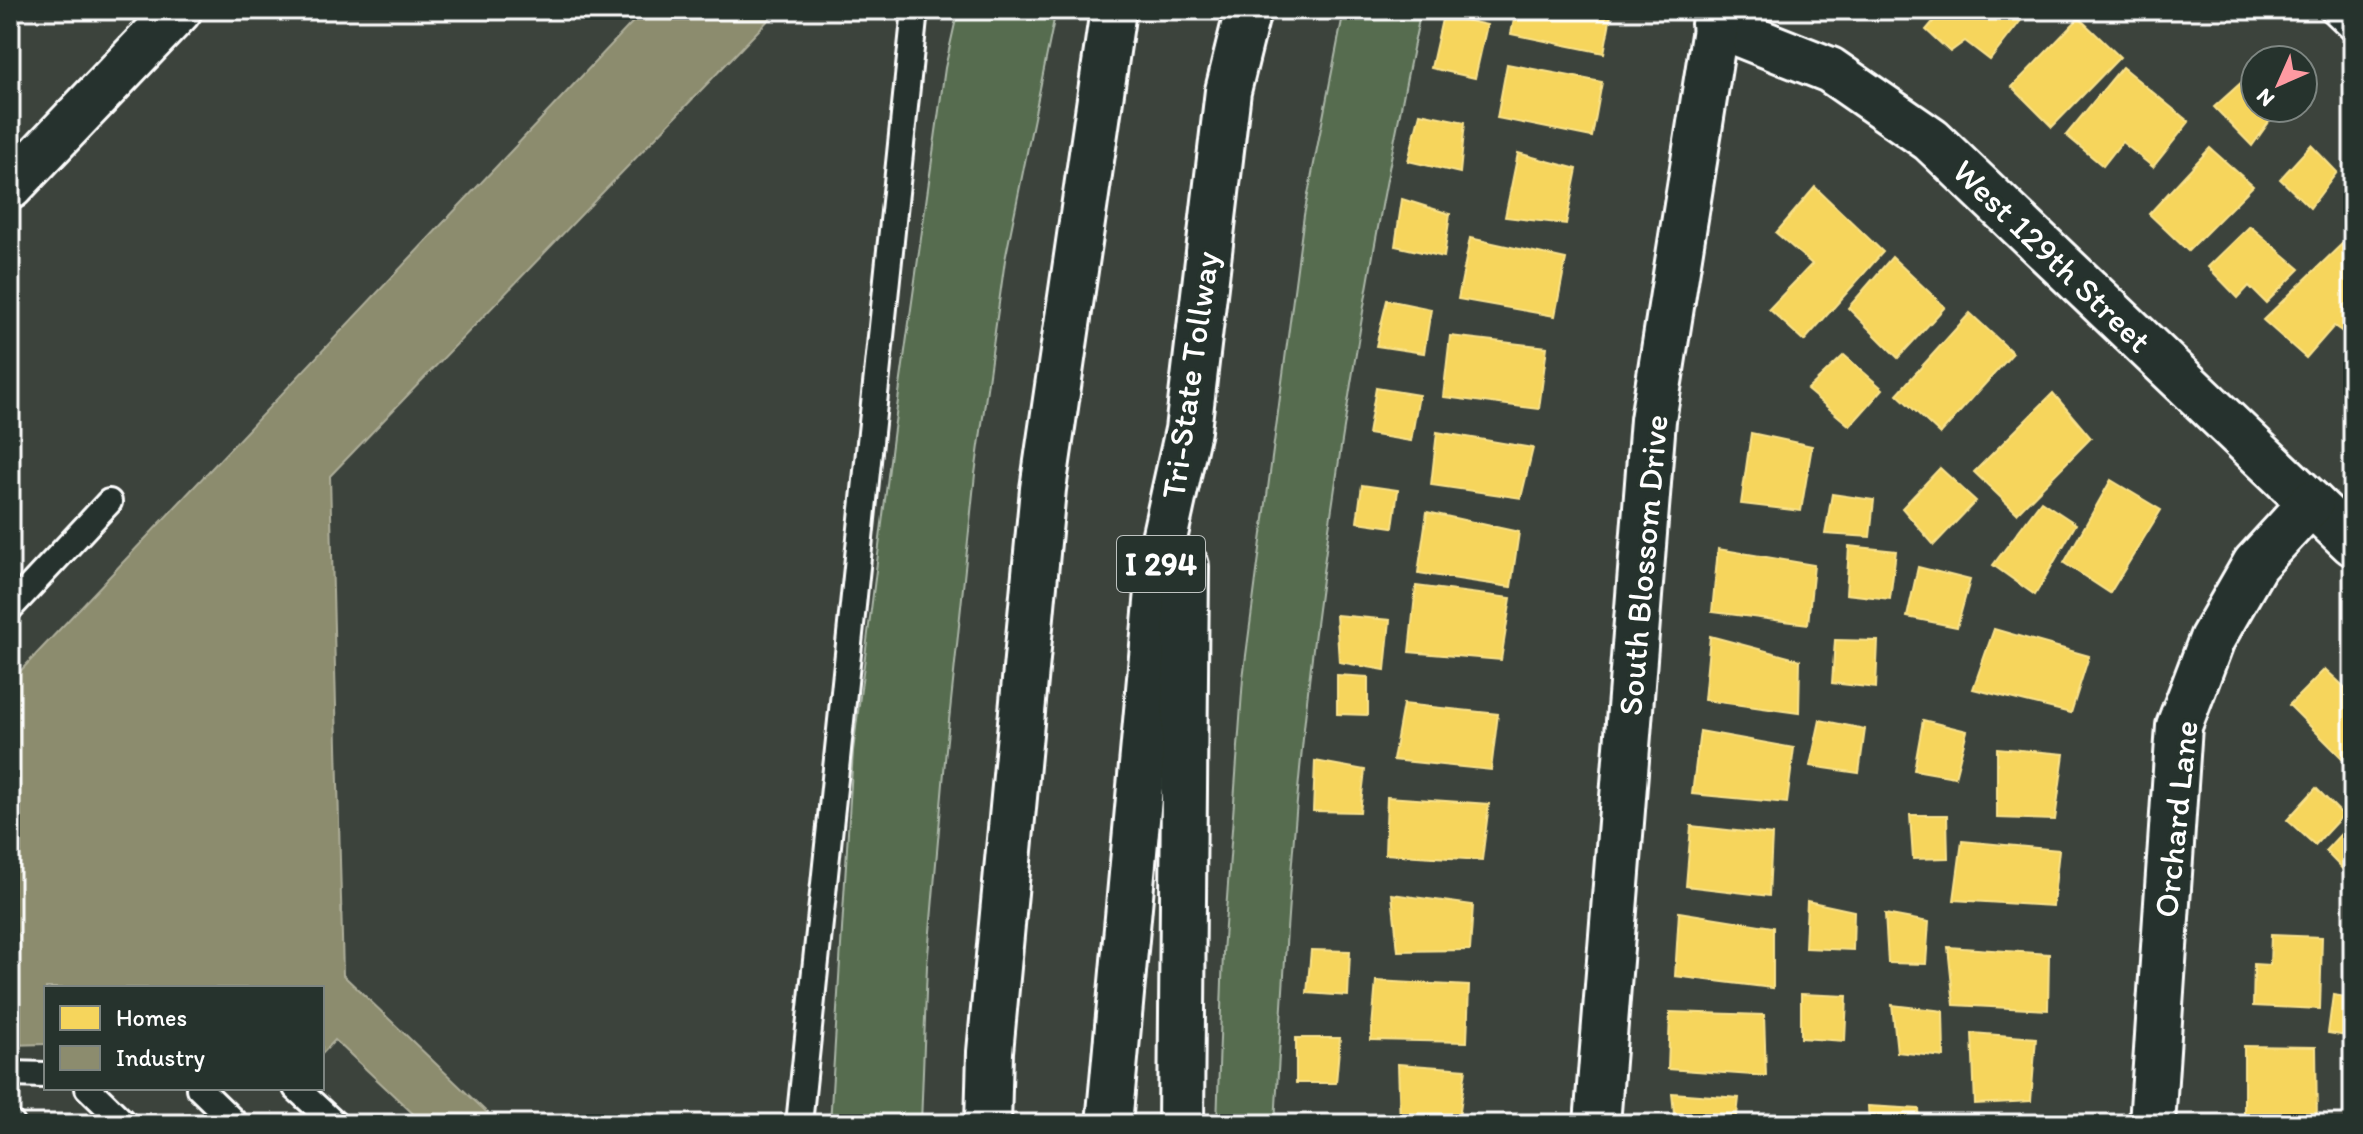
<svg xmlns="http://www.w3.org/2000/svg" width="2363" height="1134" font-family="Itim,sans-serif">
<style>
.green{fill:#576c50;stroke:#abb6a8;stroke-width:2}
.homes{fill:#f6d55c;stroke:#f9e28d;stroke-width:2}
.industry{fill:#8c8c6e;stroke:#aeae9a;stroke-width:2}
.lines{fill:none;stroke-linecap:round;stroke-linejoin:round}
.lane-casing{stroke:#fff;stroke-width:30}
.street-casing{stroke:#fff;stroke-width:50}
.highway-casing{stroke:#fff;stroke-width:50}
.lane{stroke:#26332d;stroke-width:24}
.street{stroke:#26332d;stroke-width:44}
.highway{stroke:#26332d;stroke-width:44}
.labels{text-anchor:middle;dominant-baseline:central;stroke-width:8;stroke-linejoin:round;paint-order:stroke}
.shield{fill:#26332d;stroke:#bec2c0;stroke-width:2}
.shield-label{font-size:32px;font-weight:bold;fill:#fff}
.street-label{font-size:34px;fill:#fff;stroke:#26332d}
</style>
<rect width="100%" height="100%" fill="#3c433c"/>
<filter id="ink" filterUnits="userSpaceOnUse"><feTurbulence type="fractalNoise" baseFrequency=".0125" numOctaves="2"/><feDisplacementMap in="SourceGraphic" scale="16" xChannelSelector="R" yChannelSelector="G"/><feConvolveMatrix kernelMatrix="1 2 1 2 8 2 1 2 1" color-interpolation-filters="sRGB"/></filter>
<g filter="url(#ink)">
<g class="green">
<path d="M958 10H1056L1005 260 975 474 946 749 927 966 921 1124H830L853 751 894 429 945 68Z"/>
<path d="M1344 10H1421C1380 203 1346 398 1320 594 1296 769 1285 947 1275 1124H1217L1223 953 1243 678 1304 215Z"/>
</g>
<g class="homes">
<path d="M1516 10H1612L1604 53 1511 34Z"/>
<path d="M1943 10H2021L2026 14 1990 60 1965 41 1950 52 1926 30Z"/>
<path d="M1443 15 1487 25 1475 78 1431 68Z"/>
<path d="M2079 18 2120 57 2052 127 2012 87Z"/>
<path d="M1507 64 1602 82 1592 137 1497 118Z"/>
<path d="M2122 67 2189 122 2153 167 2122 142 2103 166 2066 135Z"/>
<path d="M2253 72 2255 74V108H2279L2252 146 2214 107Z"/>
<path d="M1420 113 1465 122 1460 173 1408 161Z"/>
<path d="M2311 145 2337 172 2310 208 2280 179Z"/>
<path d="M2210 148 2253 186 2188 251 2149 214Z"/>
<path d="M1518 153 1577 169 1566 224 1505 217Z"/>
<path d="M1815 187 1883 252 1804 341 1769 309 1812 264 1776 233Z"/>
<path d="M1402 199 1450 214 1444 257 1395 246Z"/>
<path d="M2250 226 2300 269 2266 303 2249 286 2238 298 2208 267Z"/>
<path d="M1470 238 1566 259 1555 316 1458 299Z"/>
<path d="M2345 241 2353 250V339L2334 326 2306 358 2263 320Z"/>
<path d="M1892 257 1945 307 1898 358 1848 308Z"/>
<path d="M1387 300 1431 309 1424 353 1376 346Z"/>
<path d="M1970 313 2013 353 1940 434 1897 394Z"/>
<path d="M1450 336 1547 347 1539 409 1443 397Z"/>
<path d="M1844 355 1883 389 1850 426 1807 390Z"/>
<path d="M1376 388 1419 395 1411 441 1368 434Z"/>
<path d="M2053 393 2091 438 2017 513 1974 472Z"/>
<path d="M1437 432 1533 448 1521 498 1431 485Z"/>
<path d="M1751 433 1812 446 1801 511 1741 504Z"/>
<path d="M1940 468 1976 501 1934 545 1902 508Z"/>
<path d="M2111 480 2161 510 2110 593 2064 563Z"/>
<path d="M1362 485 1398 490 1393 527 1357 522Z"/>
<path d="M1832 494 1874 500 1870 537 1825 534Z"/>
<path d="M2041 501 2076 524 2035 595 1993 565Z"/>
<path d="M1427 512 1519 532 1511 587 1418 573Z"/>
<path d="M1849 546 1896 551 1890 599 1846 594Z"/>
<path d="M1718 549 1814 565 1808 624 1712 612Z"/>
<path d="M1918 567 1970 580 1957 627 1907 617Z"/>
<path d="M1416 586 1511 598 1501 660 1409 652Z"/>
<path d="M1336 615 1390 620 1385 670 1339 662Z"/>
<path d="M1994 629 2089 656 2071 713 1973 689Z"/>
<path d="M1710 636 1800 660 1799 713 1704 700Z"/>
<path d="M1835 640 1878 641 1876 688 1832 683Z"/>
<path d="M2325 669 2353 695V769L2289 705Z"/>
<path d="M1337 675 1368 677V715L1337 714Z"/>
<path d="M1403 704 1498 714 1491 770 1393 760Z"/>
<path d="M1820 720 1865 729 1859 773 1810 766Z"/>
<path d="M1923 720 1967 731 1955 777 1914 770Z"/>
<path d="M1700 731 1794 748 1787 803 1692 794Z"/>
<path d="M1997 748 2064 754 2055 820 1997 818Z"/>
<path d="M1315 761 1365 770 1360 812 1313 811Z"/>
<path d="M2316 788 2343 815 2315 845 2287 820Z"/>
<path d="M1387 797 1489 804 1482 860 1385 854Z"/>
<path d="M1910 815H1947L1948 858 1913 859Z"/>
<path d="M2351 823 2353 824V880L2325 851Z"/>
<path d="M1691 826 1772 835 1769 896 1686 886Z"/>
<path d="M1962 841 2059 850 2053 906 1954 900Z"/>
<path d="M1392 894 1473 905 1470 950 1398 951Z"/>
<path d="M1807 901 1854 911 1853 950 1805 948Z"/>
<path d="M1679 912 1773 927V988L1675 976Z"/>
<path d="M1885 914 1929 922 1926 964 1888 963Z"/>
<path d="M2271 935 2322 937 2320 1009 2253 1006 2254 964 2270 965Z"/>
<path d="M1948 947 2049 954 2048 1010 1954 1005Z"/>
<path d="M1311 950 1350 951 1348 996 1307 993Z"/>
<path d="M1376 981 1469 986 1467 1042 1371 1040Z"/>
<path d="M1801 994 1847 996 1845 1041 1801 1038Z"/>
<path d="M2333 995 2353 998V1037L2328 1033Z"/>
<path d="M1892 1005 1943 1011 1944 1057 1897 1052Z"/>
<path d="M1670 1012 1764 1015 1766 1076 1668 1069Z"/>
<path d="M1972 1033 2036 1038 2031 1101 1975 1104Z"/>
<path d="M1296 1038H1340L1336 1083H1296Z"/>
<path d="M2244 1046 2316 1047 2317 1124H2244Z"/>
<path d="M2353 1062V1099L2348 1098Z"/>
<path d="M1398 1064 1466 1069 1458 1124H1400Z"/>
<path d="M1672 1093 1739 1098 1736 1124H1675Z"/>
<path d="M1868 1106 1919 1109 1920 1124H1869Z"/>
</g>
<path class="industry" d="M644 10H778L330 476 343 975 499 1124H424L335 1040 322 1054V988H46V1044L10 1045V682Z"/>
<g class="lines">
<defs>
<g id="lane">
<path d="M2333 10 2353 29"/>
<path d="M10 608 109 502"/>
<path d="M10 1074 46 1075"/>
<path d="M88 1088 125 1124"/>
<path d="M199 1088 236 1124"/>
<path d="M296 1088 335 1124"/>
<path d="M10 1122 12 1124"/>
<path d="M799 1124 915 10"/>
</g>
<g id="street">
<path d="M1714 24 1830 70 1931 140 2353 543"/>
<path d="M10 187 179 10"/>
<path d="M1597 1124 1653 420 1718 10"/>
<path d="M2152 1124 2179 726 2212 639 2255 564 2311 503"/>
</g>
<g id="highway">
<path d="M988 1124 990 1052 1043 489 1113 10"/>
<path d="M1109 1124 1162 548 1188 430 1228 91 1248 10"/>
<path d="M1181 1124 1186 566"/>
</g>
</defs>
<use href="#lane" class="lane-casing"/>
<use href="#street" class="street-casing"/>
<use href="#highway" class="highway-casing"/>
<use href="#lane" class="lane"/>
<use href="#street" class="street"/>
<use href="#highway" class="highway"/>
</g>
</g>
<g class="labels">
<rect class="shield" x="1117" y="536" width="88" height="56" rx="6"/>
<g class="shield-label">
<text x="1161" y="564">I 294</text>
</g>
<g class="street-label">
<text transform="translate(2052 256) rotate(44)">West 129th Street</text>
<text transform="translate(1190 375) rotate(-82)">Tri-State Tollway</text>
<text transform="translate(1643 565) rotate(-85)">South Blossom Drive</text>
<text transform="translate(2176 819) rotate(-84)">Orchard Lane</text>
</g>
</g>
<rect width="2363" height="1134" fill="none" stroke="#26332d" stroke-width="40"/>
<rect x="20" y="20" width="2323" height="1094" fill="none" stroke="#fff" stroke-width="3" filter="url(#ink)"/>
<rect x="44" y="986" width="280" height="104" fill="#26332d" stroke="#7d8581" stroke-width="2"/>
<rect x="60" y="1006" width="40" height="24" fill="#f6d55c" stroke="#7d8581" stroke-width="2"/>
<text x="116" y="1026" font-size="24" fill="#ffffff">Homes</text>
<rect x="60" y="1046" width="40" height="24" fill="#8c8c6e" stroke="#7d8581" stroke-width="2"/>
<text x="116" y="1066" font-size="24" fill="#ffffff">Industry</text>
<g transform="translate(2279 84) rotate(225)"><circle r="38" fill="#26332d" stroke="#7d8581" stroke-width="2"/>
<path d="M0-6L14 30L0 20L-14 30Z" fill="#ff9aa2"/>
<text y="-12" font-size="22" font-weight="bold" text-anchor="middle" fill="#ffffff">N</text>
</g>
</svg>
